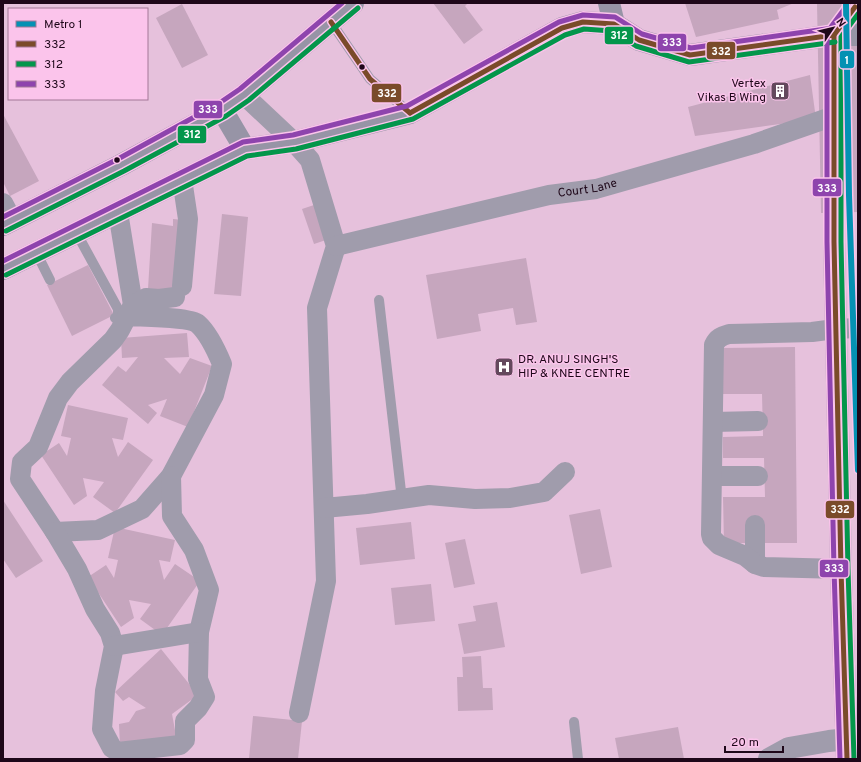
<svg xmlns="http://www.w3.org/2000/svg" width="861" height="762" font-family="Overpass,sans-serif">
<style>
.building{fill:#c6a6be}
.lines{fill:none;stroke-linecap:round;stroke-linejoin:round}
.service{stroke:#a09cac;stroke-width:10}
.minor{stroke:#a09cac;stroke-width:20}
.tertiary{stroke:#a09cac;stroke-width:22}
.secondary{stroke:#9794a6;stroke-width:22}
.bus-1-casing{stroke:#fbc4eb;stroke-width:8}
.bus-2-casing{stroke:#fbc4eb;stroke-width:8}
.bus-3-casing{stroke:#fbc4eb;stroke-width:8}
.bus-1{stroke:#7a4b2a;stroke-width:5}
.bus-2{stroke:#03964b;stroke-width:5}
.bus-3{stroke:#8e44ad;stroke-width:5}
.metro-1-casing{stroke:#fbc4eb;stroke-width:9}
.metro-1{stroke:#0491b3;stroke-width:6}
.bus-dot{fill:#1e0719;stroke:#fbc4eb;stroke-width:1.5}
.labels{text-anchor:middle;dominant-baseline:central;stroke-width:3;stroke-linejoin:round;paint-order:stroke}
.poi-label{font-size:12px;fill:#1e0719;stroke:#fbc4eb;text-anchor:end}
.street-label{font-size:12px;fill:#1e0719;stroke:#fbc4eb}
.line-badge{stroke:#fbc4eb;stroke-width:1.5}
.badge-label{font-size:11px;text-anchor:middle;font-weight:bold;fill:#fff}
</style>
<rect width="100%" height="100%" fill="#e6c1dc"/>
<g class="building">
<path d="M433 3H468L465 6 483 30 464 44Z"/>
<path d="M685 3H794L777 10 779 19 696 37Z"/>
<path d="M817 3H858V212L821 213Z"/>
<path d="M182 4 208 55 182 68 156 18Z"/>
<path d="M810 75 816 119 695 136 688 107Z"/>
<path d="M3 114 39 181 10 196 3 182Z"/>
<path d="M314 205 326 240 314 244 302 209Z"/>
<path d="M222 214 248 217 241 296 214 294Z"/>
<path d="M173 219 184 220 179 292 148 289 152 223 173 226Z"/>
<path d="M526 258 537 322 516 325 513 308 478 314 481 331 437 339 426 275Z"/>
<path d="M88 265 114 315 72 336 47 285Z"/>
<path d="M187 333 189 357 164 358 180 374 190 358 212 366 188 427 160 416 167 399 148 405 157 413 148 424 102 385 118 366 126 372 138 357 122 358 121 338Z"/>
<path d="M795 347 797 543H724L723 497H765L764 458H723V437L763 436 762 394H722V348Z"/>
<path d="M68 405 128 418 123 440 112 438 118 457 128 442 153 460 115 513 93 497 104 482 83 478 87 496 74 505 41 455 59 443 67 456 71 438 61 436Z"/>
<path d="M3 500 43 561 16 578 3 559Z"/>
<path d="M600 509 612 567 581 574 569 515Z"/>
<path d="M411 522 415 559 360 565 356 528Z"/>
<path d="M115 527 175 540 170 562 159 560 164 580 175 564 200 581 162 635 140 619 151 604 129 600 134 618 121 627 88 577 106 565 114 578 118 560 108 558Z"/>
<path d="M465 539 475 584 454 588 445 543Z"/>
<path d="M431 584 435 621 395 625 391 588Z"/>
<path d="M497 602 505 647 464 654 458 624 476 621 473 606Z"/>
<path d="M161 649 198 695 172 714 177 741 120 746 119 724 129 722 136 711 146 708 129 697 123 701 115 692Z"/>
<path d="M481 656 483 688H492L493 710 458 711 457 677H463L462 657Z"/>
<path d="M253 716 302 721 298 759H249Z"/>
<path d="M678 727 684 759H619L615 738Z"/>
</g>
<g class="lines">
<g class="service">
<path d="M331 22 370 79 410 113"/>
<path d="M76 232 118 309V316L115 318"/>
<path d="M36 252 50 280"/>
<path d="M379 300 402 500"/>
<path d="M574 722 578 759"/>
</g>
<g class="minor">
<path d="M244 95 294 142 310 160 336 246 317 308 326 581 299 713"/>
<path d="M3 203 12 220"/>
<path d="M118 212 133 305"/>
<path id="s1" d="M336 246 549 195 596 189 754 144 834 116"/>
<path d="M182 286 188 219 182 179"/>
<path d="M128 316C141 317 190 317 198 324 208 333 217 352 222 364L214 395 171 476 142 509 98 530 55 532 20 479 22 462 38 447 58 398 70 382 113 340 120 330 133 305 146 298 159 299 175 297"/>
<path d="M713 422 758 421"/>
<path d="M712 476H758"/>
<path d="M324 508 367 504 429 495 475 499 510 498 544 492 565 472"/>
<path d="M55 532 77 569 95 609 110 633 114 646 105 691 102 729 112 748 118 752 180 745 185 740V721L198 708 205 697 198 679 199 632 209 590 194 550 172 516 171 476"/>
<path d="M755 564V525"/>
<path d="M841 569 764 567 755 564 745 556 719 545 712 538 711 534 714 345C717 338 722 336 729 334L812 332 835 329 858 328"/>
<path d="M114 646 199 632"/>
</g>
<path class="tertiary" d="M769 759 789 748 829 741 858 738"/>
<g class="secondary">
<path d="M609 3 614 24"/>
<path d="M222 110 245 149"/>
<path d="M3 225 121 165 222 110 244 95 353 3"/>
<path d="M3 269 245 149 294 142 410 113 562 28 583 22 614 24 639 40 690 55 834 35H858"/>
<path d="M847 759 841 569 834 242V35L855 7"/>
</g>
<defs>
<g id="bus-1">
<path d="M331 22 370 79 410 113"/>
<path d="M410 113 562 28 583 22 614 24 639 40 690 55 834 35"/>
<path d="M847 759 841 569 834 242V35L855 7"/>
</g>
<g id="bus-2">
<path d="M6 231 124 171 226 116 249 100 358 8"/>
<path d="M6 275 247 156 296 149 413 119 565 35 584 29 612 31 636 46 689 62 835 42"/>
<path d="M854 759 848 569 841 242V37L858 14"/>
</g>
<g id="bus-3">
<path d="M3 217 118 159 218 104 240 89 342 3"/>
<path d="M3 261 243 142 293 135 407 106 559 22 583 15 615 17 642 34 691 48 833 28"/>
<path d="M840 759 834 569 827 242V35L828 31 848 4"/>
</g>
</defs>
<use href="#bus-1" class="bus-1-casing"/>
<use href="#bus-2" class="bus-2-casing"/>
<use href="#bus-3" class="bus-3-casing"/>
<use href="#bus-1" class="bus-1"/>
<use href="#bus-2" class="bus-2"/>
<use href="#bus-3" class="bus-3"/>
<defs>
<path id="metro-1" d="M846 3 849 195 858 470"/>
</defs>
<use href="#metro-1" class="metro-1-casing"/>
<use href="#metro-1" class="metro-1"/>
</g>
<defs>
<symbol id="building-square" viewBox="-11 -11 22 22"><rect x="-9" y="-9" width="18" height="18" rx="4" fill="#64485d" stroke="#fbc4eb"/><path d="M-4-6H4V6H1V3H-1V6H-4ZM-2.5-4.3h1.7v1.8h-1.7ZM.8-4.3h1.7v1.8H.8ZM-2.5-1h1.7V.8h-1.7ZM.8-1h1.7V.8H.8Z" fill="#fff"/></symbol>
<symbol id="hospital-square" viewBox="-11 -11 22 22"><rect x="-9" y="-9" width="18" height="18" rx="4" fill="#64485d" stroke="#fbc4eb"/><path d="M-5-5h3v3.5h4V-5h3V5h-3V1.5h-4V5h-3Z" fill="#fff"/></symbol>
</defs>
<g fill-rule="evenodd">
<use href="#building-square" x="769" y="80" width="22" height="22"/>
<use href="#hospital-square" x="493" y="356" width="22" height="22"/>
</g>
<g class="bus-dot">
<circle cx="362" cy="67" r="3.5"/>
<circle cx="117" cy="160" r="3.5"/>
</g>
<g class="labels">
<g class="poi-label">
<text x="766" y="84">Vertex<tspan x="766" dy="14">Vikas B Wing</tspan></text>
<text x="518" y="360" text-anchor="start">DR. ANUJ SINGH'S<tspan x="518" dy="14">HIP &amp; KNEE CENTRE</tspan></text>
</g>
<g class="street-label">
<text stroke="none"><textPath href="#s1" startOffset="258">Court Lane</textPath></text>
</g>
</g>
<g class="line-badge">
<rect x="604" y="26" width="30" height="19" rx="4" fill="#03964b"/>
<rect x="657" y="33" width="30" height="19" rx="4" fill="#8e44ad"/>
<rect x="706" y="41" width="30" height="19" rx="4" fill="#7a4b2a"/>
<rect x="839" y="50" width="16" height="19" rx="4" fill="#0491b3"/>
<rect x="371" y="83" width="31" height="20" rx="4" fill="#7a4b2a"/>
<rect x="193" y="100" width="30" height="19" rx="4" fill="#8e44ad"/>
<rect x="177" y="125" width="30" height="19" rx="4" fill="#03964b"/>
<rect x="812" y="178" width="30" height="19" rx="4" fill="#8e44ad"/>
<rect x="825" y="500" width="30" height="19" rx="4" fill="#7a4b2a"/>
<rect x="819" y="559" width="30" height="19" rx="4" fill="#8e44ad"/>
</g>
<g class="badge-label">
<text x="619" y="39">312</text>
<text x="672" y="46">333</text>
<text x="721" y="55">332</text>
<text x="847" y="64">1</text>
<text x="387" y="97">332</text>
<text x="208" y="113">333</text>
<text x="192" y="138">312</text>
<text x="827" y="192">333</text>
<text x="840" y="513">332</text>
<text x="834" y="572">333</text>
</g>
<rect width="861" height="762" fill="none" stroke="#1e0719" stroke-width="8"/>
<rect x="8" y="8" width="140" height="92" fill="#fbc4eb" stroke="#a37897"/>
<rect x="16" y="21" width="20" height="6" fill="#0491b3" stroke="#a37897"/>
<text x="44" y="28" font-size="12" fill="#1e0719">Metro 1</text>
<rect x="16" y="41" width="20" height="6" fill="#7a4b2a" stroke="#a37897"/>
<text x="44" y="48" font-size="12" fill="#1e0719">332</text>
<rect x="16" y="61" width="20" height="6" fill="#03964b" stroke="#a37897"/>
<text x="44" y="68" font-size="12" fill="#1e0719">312</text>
<rect x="16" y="81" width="20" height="6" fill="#8e44ad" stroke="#a37897"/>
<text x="44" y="88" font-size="12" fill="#1e0719">333</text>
<g transform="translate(833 28) rotate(55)" stroke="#fbc4eb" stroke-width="3" paint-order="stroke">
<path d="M0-3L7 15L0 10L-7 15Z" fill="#1e0719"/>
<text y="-6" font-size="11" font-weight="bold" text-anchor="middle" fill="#1e0719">N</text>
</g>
<path d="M725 746v6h58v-6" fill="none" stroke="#1e0719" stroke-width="2"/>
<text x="731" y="746" font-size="12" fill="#1e0719" stroke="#fbc4eb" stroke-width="3" paint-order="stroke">20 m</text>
</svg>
